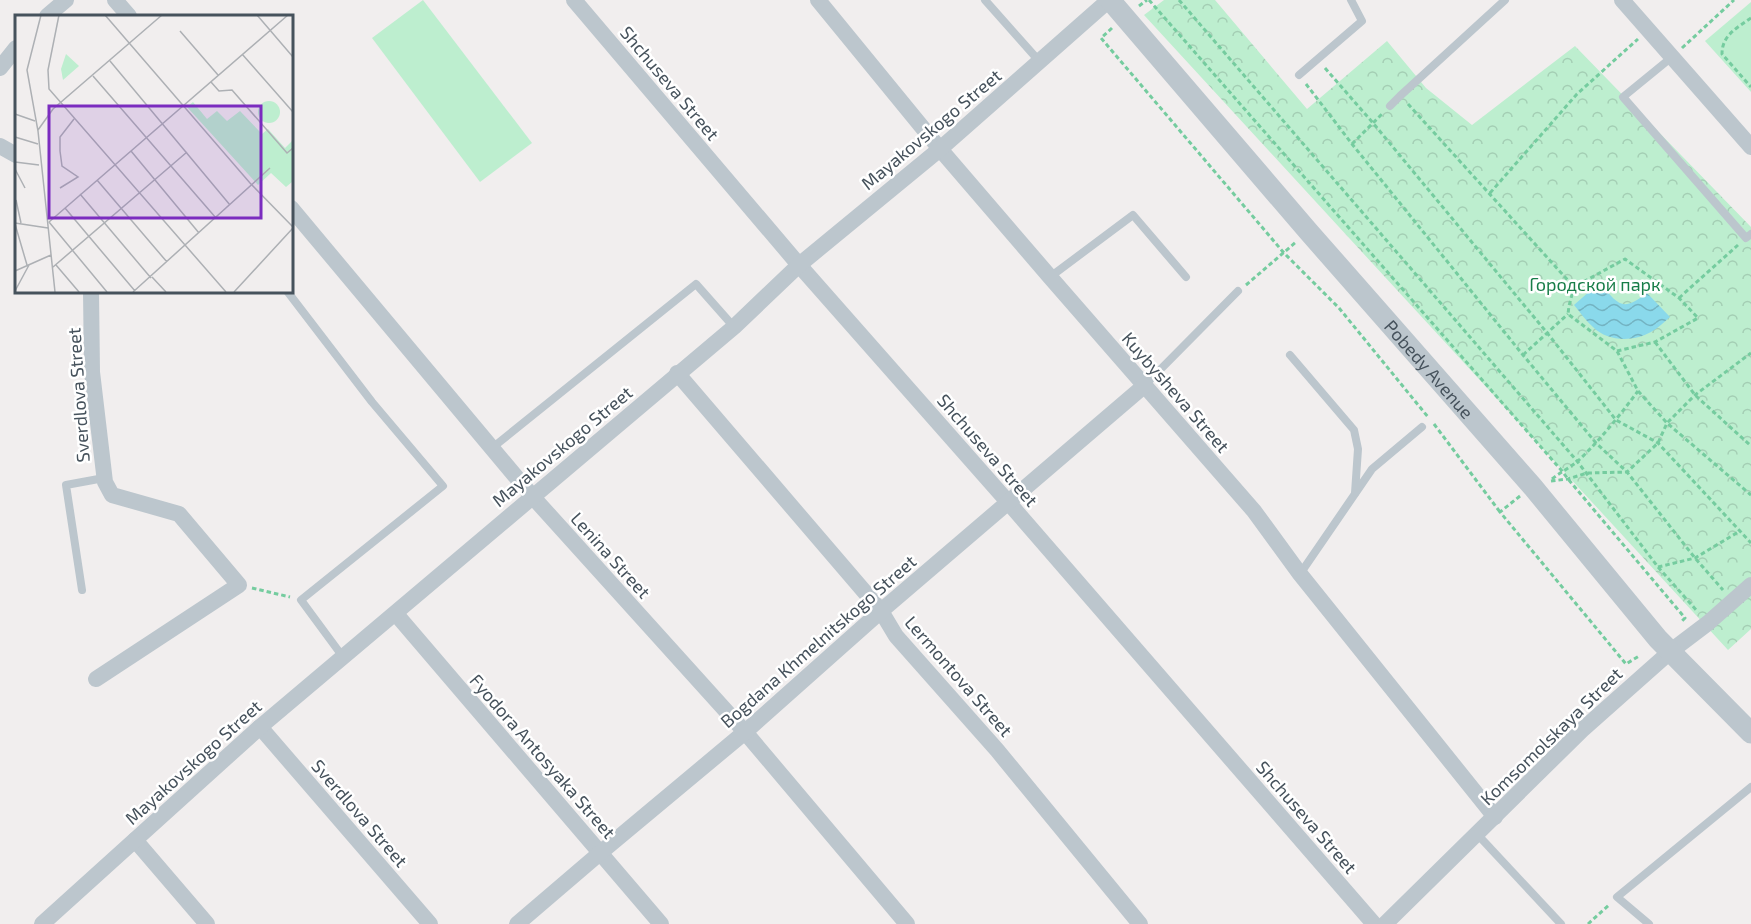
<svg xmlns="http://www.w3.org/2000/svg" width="1751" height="924" font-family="'Exo 2',sans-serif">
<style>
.park{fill:url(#park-crowns)}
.garden{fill:#bdeecf}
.water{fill:url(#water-waves)}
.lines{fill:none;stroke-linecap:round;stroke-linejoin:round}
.path{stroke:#75cc9f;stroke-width:3;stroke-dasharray:4.5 3;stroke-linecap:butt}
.service{stroke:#bcc6cd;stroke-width:8}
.minor{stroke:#bcc6cd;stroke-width:16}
.tertiary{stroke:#bcc6cd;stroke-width:21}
.labels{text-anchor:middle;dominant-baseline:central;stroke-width:5;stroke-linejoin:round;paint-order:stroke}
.street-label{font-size:18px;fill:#46525c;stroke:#fff}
.park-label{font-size:18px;fill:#177d48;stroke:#fff}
.inset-road{fill:none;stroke:#adb0b4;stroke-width:1.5}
.view{fill:#7b2cbf;fill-opacity:0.15;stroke:#7b2cbf;stroke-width:3}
.inset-edge{fill:none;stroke:#46525c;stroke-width:3}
</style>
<defs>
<pattern id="park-crowns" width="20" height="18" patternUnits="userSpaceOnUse" patternTransform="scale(1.5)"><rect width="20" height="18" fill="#bdeecf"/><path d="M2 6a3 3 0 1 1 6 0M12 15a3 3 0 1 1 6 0" fill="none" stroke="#a4ceb4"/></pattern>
<pattern id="water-waves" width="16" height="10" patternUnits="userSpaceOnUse" patternTransform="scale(1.5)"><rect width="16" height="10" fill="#8ad9eb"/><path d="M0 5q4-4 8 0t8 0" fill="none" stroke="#73b3c2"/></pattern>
</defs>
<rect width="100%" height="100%" fill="#f1eeee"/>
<path class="park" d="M1164 0H1215L1307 109 1387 41 1426 88 1472 125 1575 46 1751 227V629L1728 650 1144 15Z"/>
<g class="garden">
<path d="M423 0 532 143 480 182 372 38Z"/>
<path d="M1751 2V92L1705 41Z"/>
</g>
<path class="water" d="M1599 283C1619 304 1621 313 1647 293L1670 317C1664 322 1658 328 1651 332 1633 342 1608 342 1593 327 1586 321 1580 312 1574 305Z"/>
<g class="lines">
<g class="path">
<path d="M1149 0 1562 471 1568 479 1685 618 1681 622"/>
<path d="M1179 0 1577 461 1658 567 1698 612"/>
<path d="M1139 6 1147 0"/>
<path d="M1751 18C1737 28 1722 35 1722 54L1751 87"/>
<path d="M1112 28 1101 38 1284 253 1339 308 1428 417"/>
<path d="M1682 48 1734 0"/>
<path d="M1325 68 1373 123 1548 334 1616 420 1658 443 1751 543"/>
<path d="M1306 84 1352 144 1523 355 1596 443 1627 472 1695 558 1723 590"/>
<path d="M1408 104 1574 287"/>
<path d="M1352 144 1382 114"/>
<path d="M1490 193 1577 94 1638 39"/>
<path d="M1246 285 1296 242"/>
<path d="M1679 298 1738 245"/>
<path d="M1655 342 1695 395 1751 446"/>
<path d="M1617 351 1655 342 1698 318 1679 298 1625 259 1574 287 1569 306 1568 314 1617 351 1638 391 1667 423 1751 495"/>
<path d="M1523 355 1568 314"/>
<path d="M1434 424 1500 512"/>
<path d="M1552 479C1561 472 1571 467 1579 460 1601 439 1620 415 1638 391"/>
<path d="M1551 481 1568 479 1587 473 1627 472 1658 443 1667 423 1695 395 1751 353"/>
<path d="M1520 496 1500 512 1626 664 1639 656"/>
<path d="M1658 567 1695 558 1740 531"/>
<path d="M252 588 290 597"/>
<path d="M1588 924 1609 905"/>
</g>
<g class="service">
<path d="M985 0 1040 62"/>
<path d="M1672 57 1623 97 1746 238 1751 234"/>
<path d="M1299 75 1362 21 1351 0"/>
<path d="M1390 106 1400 96 1505 0"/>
<path d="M1050 277 1133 215 1186 277"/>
<path d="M287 291 372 402 443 486 301 600 343 657"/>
<path d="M1290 355 1354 430 1358 449 1355 493"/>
<path d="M1144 386 1238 291"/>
<path d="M492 448 696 284 734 327"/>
<path d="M1300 574 1372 469 1422 427"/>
<path d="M82 590 66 485 104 478"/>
<path d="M1477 834 1561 924"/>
<path d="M1649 924 1617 897 1751 787"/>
</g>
<g class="minor">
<path d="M115 0 129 16"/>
<path d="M574 0 799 265 1008 502 1374 924"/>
<path d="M818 0 940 149 1050 277 1254 511 1300 574 1495 817"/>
<path d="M1622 0 1751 147"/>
<path d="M47 16 66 0"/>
<path d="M0 68 16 48"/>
<path d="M0 146 16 155"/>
<path d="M291 208 532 496 745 732 907 924"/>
<path d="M91 291 92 372 105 482 112 495 179 514 239 585 96 679"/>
<path d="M677 373 881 611 896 636 997 750 1140 924"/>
<path d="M396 614 661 924"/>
<path d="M260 727 430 924"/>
<path d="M135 840 207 924"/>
<path d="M42 924 260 727 734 327 799 265 940 149 1109 0"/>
<path d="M517 924 600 853 745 732 881 611 1144 386"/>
<path d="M1385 924 1582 730 1671 651 1708 623 1751 585"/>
</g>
<path class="tertiary" id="s1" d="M1110 0 1308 231 1532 486 1658 639 1751 733"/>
</g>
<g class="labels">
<g class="street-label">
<text transform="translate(670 83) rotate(50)">Shchuseva Street</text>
<text transform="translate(931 129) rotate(-40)">Mayakovskogo Street</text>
<text stroke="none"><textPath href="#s1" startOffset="488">Pobedy Avenue</textPath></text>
<text transform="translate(1176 392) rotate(49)">Kuybysheva Street</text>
<text transform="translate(78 395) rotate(-94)">Sverdlova Street</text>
<text transform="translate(562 446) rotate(-40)">Mayakovskogo Street</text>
<text transform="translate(988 450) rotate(49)">Shchuseva Street</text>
<text transform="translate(611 555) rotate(48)">Lenina Street</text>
<text transform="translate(818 641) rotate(-41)">Bogdana Khmelnitskogo Street</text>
<text transform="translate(959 676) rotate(49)">Lermontova Street</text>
<text transform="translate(1551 736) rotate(-44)">Komsomolskaya Street</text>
<text transform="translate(543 756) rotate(49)">Fyodora Antosyaka Street</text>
<text transform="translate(193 762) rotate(-42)">Mayakovskogo Street</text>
<text transform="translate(360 813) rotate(49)">Sverdlova Street</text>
<text transform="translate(1307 817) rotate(49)">Shchuseva Street</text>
</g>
<g class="park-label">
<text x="1595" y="284">Городской парк</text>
</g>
</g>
<g transform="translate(15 15)">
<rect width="278" height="278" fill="#f1eeee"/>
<path d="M51 39 64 51 48 65 46 54Z" fill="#bdeecf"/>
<path d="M178 87 192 104 202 96 212 106 225 96 247 119 253 114 270 133 277 126V167L271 172 256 158 243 170 172 92Z" fill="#bdeecf"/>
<path d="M243 97a11 11 0 1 1 22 0a11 11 0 1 1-22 0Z" fill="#bdeecf"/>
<path class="inset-road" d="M26 0 12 55 23 116 40 277M44 0 33 55 34 74 211 277M90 0 235 168 278 212M242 0 278 42M165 16 203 60M227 39 278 97M95 46 215 190M78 61 201 203M196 67 204 76 217 75 272 138 278 133M0 99 20 106M23 115 38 94 147 0M0 122 23 129M116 136 184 218M0 147 24 150M0 154 10 173M82 165 152 247M45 173 63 162 47 151 45 136V122L59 104M65 179 136 263M1 185 6 208M50 193 120 276M34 207 273 0M34 207 92 277M0 208 33 213M0 209 12 250M41 250 64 277M38 252 172 137M0 256 36 240M137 262 151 277M0 276 14 250M118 277 255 153M219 277 278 213"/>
<path class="view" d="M34 91H246V203H34Z"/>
<rect width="278" height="278" class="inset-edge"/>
</g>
</svg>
